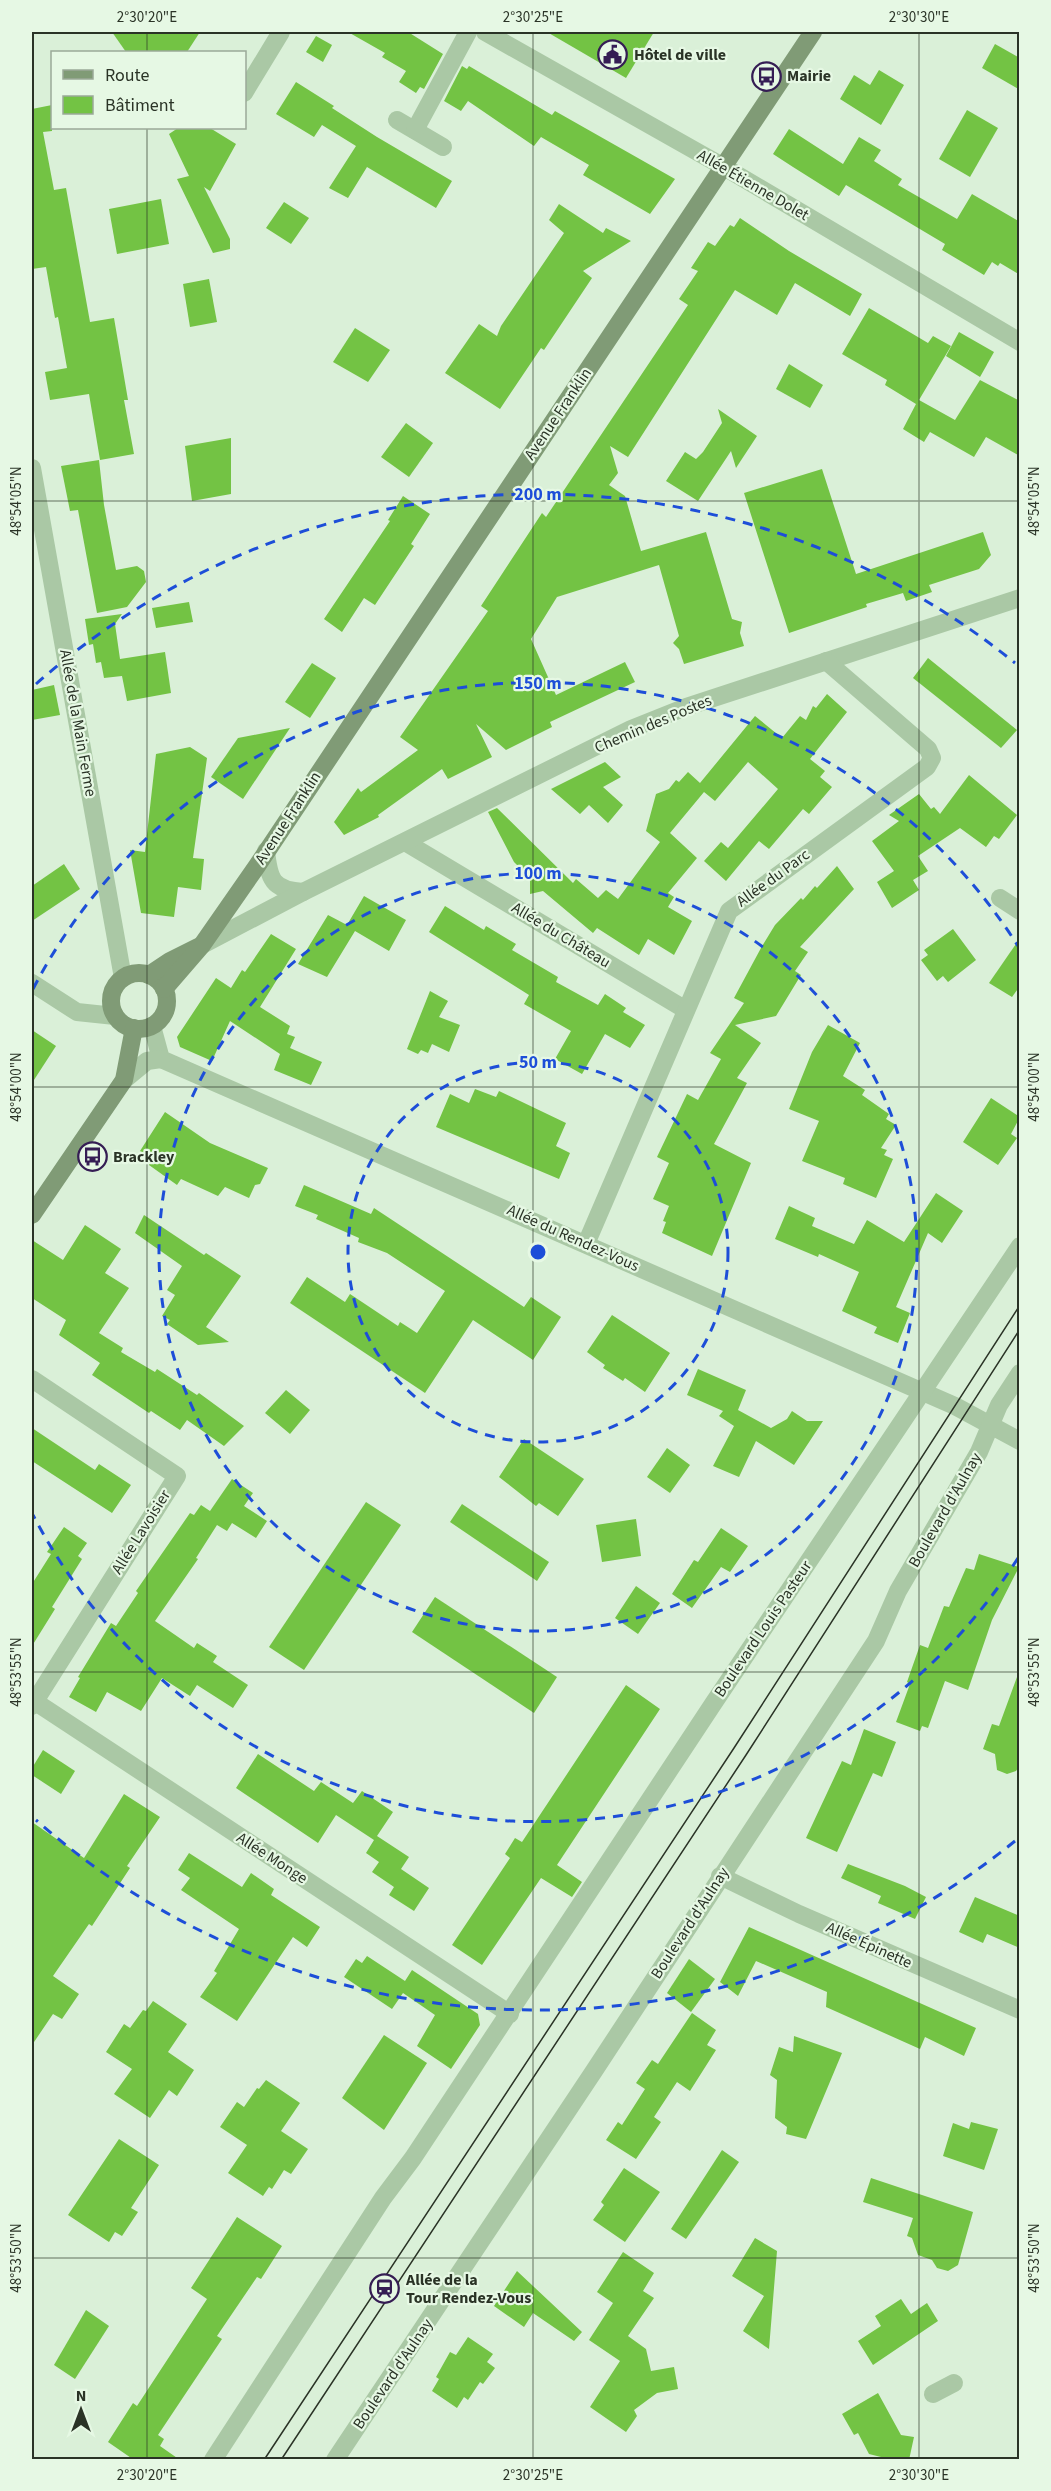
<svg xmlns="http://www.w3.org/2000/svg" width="1051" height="2491" font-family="'Source Sans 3',sans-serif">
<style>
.building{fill:#73c344}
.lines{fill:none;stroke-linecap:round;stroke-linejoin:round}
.street{stroke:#aac8a5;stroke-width:18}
.secondary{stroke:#809b76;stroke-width:18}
.tram{stroke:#2a3326;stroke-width:1.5}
.ticks{fill:none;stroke:#2a3326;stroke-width:1.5;stroke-opacity:0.45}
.ring{fill:none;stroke:#1d4ed8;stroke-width:3;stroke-dasharray:10 8}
.labels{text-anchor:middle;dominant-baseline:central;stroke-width:4.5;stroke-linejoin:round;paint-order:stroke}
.poi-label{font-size:16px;font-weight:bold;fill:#2a3326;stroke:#e6f8e4;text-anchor:start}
.street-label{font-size:16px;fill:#2a3326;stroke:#e6f8e4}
.centre{fill:#1d4ed8;stroke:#e6f8e4;stroke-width:3}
.ring-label{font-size:18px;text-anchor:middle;font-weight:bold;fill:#1d4ed8;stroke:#e6f8e4;stroke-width:4.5;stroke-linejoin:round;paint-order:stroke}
.neatline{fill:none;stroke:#2a3326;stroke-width:2}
.ticks-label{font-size:15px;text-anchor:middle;fill:#2a3326}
</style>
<rect width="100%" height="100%" fill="#daf0d8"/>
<g class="building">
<path d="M112 32H200L187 52H126Z"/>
<path d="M348 32H408L443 54 424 89 420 87 416 93 399 82 406 71 382 57 385 53Z"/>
<path d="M547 32H654L626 78Z"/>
<path d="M316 36 332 45 323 62 306 52Z"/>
<path d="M995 44 1020 58V90L982 68Z"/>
<path d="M462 66 467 69 469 66 552 115 555 111 675 179 650 214 583 175 589 165 541 137 534 146 468 101 461 111 444 101Z"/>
<path d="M879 70 904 85 881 125 840 99 854 75 870 85Z"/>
<path d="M296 82 334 106 332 108 377 137 452 181 436 208 367 167 348 198 329 188 356 146 322 125 314 137 276 114Z"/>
<path d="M52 105V131L43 132 54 190 66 188 90 322 114 318 128 400H124L134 454 100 460 89 394 50 400 45 372 67 368 58 317 55 318 46 267 32 269V109Z"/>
<path d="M967 110 998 128 970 177 939 159Z"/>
<path d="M178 128H210L236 144 210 191 204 187 230 239V249L213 253 177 179 189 176 169 134Z"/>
<path d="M789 129 843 164 859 137 881 150 874 161 902 179 898 185 957 219 972 194 1020 222V275L1000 263 998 266 992 262 984 275 942 250 945 244 846 185 839 196 793 167 773 154Z"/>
<path d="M161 199 169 244 117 254 109 209Z"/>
<path d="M284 202 309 218 291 244 266 228Z"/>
<path d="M559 204 603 233 606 228 631 241 583 271 592 278 544 350 541 348 500 409 445 373 479 324 497 336 501 326 564 233 549 220Z"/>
<path d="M740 218 789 251 862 294 850 316 795 283 777 315 735 290 628 457 610 446 618 473 609 485 625 496 641 551 706 532 732 619 742 622 740 633 744 646 684 664 679 649 673 643 679 636 659 565 557 597 531 639 556 695 625 662 635 682 550 722 552 727 506 750 476 724 492 757 448 779 442 769 378 815 379 817 344 835 334 822 358 788 361 792 418 750 400 737 488 611 481 606 542 513 546 517 688 305 679 299 698 271 691 268 708 242 715 246 730 225 734 227Z"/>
<path d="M209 279 217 322 190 327 183 284Z"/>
<path d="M869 308 928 343 933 336 951 346 919 400 955 420 980 380 1020 401V456L986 437 974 457 930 432 924 442 903 429 916 404 885 385 887 380 842 354Z"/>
<path d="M355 328 390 350 368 382 333 362Z"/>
<path d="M959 332 994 352 980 377 946 356Z"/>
<path d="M789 364 823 385 810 408 776 389Z"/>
<path d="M718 409 757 436 736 468 731 451 698 501 666 481 685 452 696 459 703 452 722 423Z"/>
<path d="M406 423 433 443 409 477 381 457Z"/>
<path d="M231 438V494L192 501 185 446Z"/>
<path d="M99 460 104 505 116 570 137 566 144 571 146 582 127 607 97 613 78 510 70 511 61 466Z"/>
<path d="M822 469 856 574 983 532 991 555 979 569 929 585 932 592 906 601 903 593 866 604 867 607 789 633 744 493Z"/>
<path d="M403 496 430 514 411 544 414 546 375 605 364 598 342 632 324 619 390 521 388 520Z"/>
<path d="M189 602 193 622 156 628 152 608Z"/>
<path d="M122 614 115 624 120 659 165 652 171 693 127 701 122 676 104 678 101 662 96 663 93 644 89 645 85 619Z"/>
<path d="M928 658 1017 730 1001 748 913 678Z"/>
<path d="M312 663 336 678 310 718 285 702Z"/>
<path d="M54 685 60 715 32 720V690Z"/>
<path d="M827 694 847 712 810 759 825 771 820 777 832 787 809 814 803 809 769 849 759 841 726 881 704 861 721 842 728 848 778 789 748 762 715 801 704 792 670 833 697 858 668 893 674 897 668 907 692 921 674 955 648 939 639 955 597 928 593 933 543 891 530 894V878L514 862 488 812 497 808 573 883 576 879 598 898 606 890 618 899 660 842 646 831 656 794 669 789 676 780 679 782 688 772 700 783 755 716 782 738 800 716 806 720 813 706 816 708Z"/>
<path d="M290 728 243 799 211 777 238 738Z"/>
<path d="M190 747 207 758 193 858 204 859 201 890 178 887 174 917 141 913 130 850 145 852 156 754Z"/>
<path d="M605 762 621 777 603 787 623 805 608 823 589 805 580 814 551 789Z"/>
<path d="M969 775 1017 815 999 839 994 836 986 847 960 828 918 856 928 871 913 880 919 890 892 908 877 882 894 871 872 841 899 821 889 815 919 794 931 809 934 807 940 814Z"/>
<path d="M64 864 80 889 32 921V886Z"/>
<path d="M837 866 854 889 800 947 808 952 795 971 801 975 776 1016 735 1025 761 1043 737 1078 747 1083 714 1144 751 1163 712 1256 662 1233 666 1222 663 1221 669 1206 653 1199 669 1163 657 1157 687 1094 698 1100 721 1059 710 1053 744 1003 734 998 761 948 775 925 801 898 803 900 815 886 817 888Z"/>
<path d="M364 896 406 920 389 951 355 931 327 977 298 964 328 915 347 925Z"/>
<path d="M445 906 484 930 486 926 516 944 512 950 558 977 556 982 598 1005 605 994 626 1008 623 1012 645 1025 630 1048 605 1034 582 1074 555 1059 571 1031 524 1004 529 995 429 932Z"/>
<path d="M953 929 976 960 948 982 943 976 937 981 921 960 928 955 924 950Z"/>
<path d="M271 934 296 949 260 1007 290 1026 287 1034 295 1037 290 1048 322 1062 311 1085 274 1070 280 1054 230 1021 212 1061 180 1047 177 1037 216 978 231 988 242 970 245 972Z"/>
<path d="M1020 938V986L1012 997 989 983Z"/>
<path d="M430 991 448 1001 439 1017 460 1025 449 1052 432 1044 428 1053 421 1050 418 1054 407 1049Z"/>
<path d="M828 1025 860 1043 843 1076 865 1090 862 1095 889 1114 886 1119 896 1125 881 1148 887 1150 884 1155 893 1159 876 1198 843 1184 845 1178 802 1161 819 1121 789 1109 812 1052Z"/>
<path d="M32 1030 56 1046 32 1083Z"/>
<path d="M475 1089 496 1097 499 1091 566 1123 556 1146 570 1153 559 1179 436 1127 450 1094 469 1103Z"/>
<path d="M991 1098 1020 1117 1011 1134 1017 1138 998 1165 963 1142Z"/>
<path d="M165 1112 210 1143 268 1168 260 1184 255 1185 249 1198 225 1187 218 1196 181 1179 177 1185 149 1165 153 1159 140 1151Z"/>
<path d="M304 1185 371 1214 374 1208 524 1307 531 1297 561 1317 533 1360 473 1320 425 1393 290 1303 307 1277 345 1302 350 1294 398 1326 400 1322 417 1333 445 1291 387 1253 358 1242 359 1238 316 1219 318 1215 295 1206Z"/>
<path d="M936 1193 963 1211 942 1243 928 1233 896 1307 910 1313 898 1343 874 1333 877 1327 842 1311 859 1272 819 1254 818 1257 775 1239 789 1206 815 1218 812 1226 854 1244 867 1220 904 1242Z"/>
<path d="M144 1215 204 1255 206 1253 241 1276 206 1327 229 1342 198 1345 167 1324 170 1320 162 1316 175 1295 167 1290 182 1266 135 1233Z"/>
<path d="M85 1225 121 1249 105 1273 129 1288 99 1333 123 1348 121 1352 155 1372 157 1369 197 1395 199 1393 244 1426 224 1446 187 1420 180 1430 151 1411 149 1413 92 1375 100 1363 59 1335 66 1320 32 1298V1240L63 1260Z"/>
<path d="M612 1315 670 1353 645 1392 625 1378 623 1381 603 1368 605 1365 587 1352Z"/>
<path d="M698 1369 746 1390 738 1410 771 1428 787 1419 792 1411 807 1421H823L794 1465 756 1441 739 1477 713 1466 734 1426 719 1416 723 1411 687 1395Z"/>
<path d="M286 1390 310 1410 290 1434 265 1413Z"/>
<path d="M32 1428 95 1470 99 1464 131 1485 112 1513 32 1461Z"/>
<path d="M524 1439 584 1479 558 1516 539 1503 536 1506 499 1477Z"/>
<path d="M667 1448 690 1465 670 1493 647 1477Z"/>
<path d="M232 1479 253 1493 244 1506 267 1521 256 1538 232 1523 227 1531 217 1525 196 1558 198 1559 155 1621 194 1648 197 1643 217 1656 213 1662 248 1685 233 1708 197 1685 190 1696 162 1678 141 1711 107 1692 96 1712 69 1697 80 1678 78 1677 111 1623 116 1626 138 1593 136 1591 190 1513 194 1515 201 1505 210 1511Z"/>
<path d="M366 1502 401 1525 304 1670 269 1647Z"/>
<path d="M462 1504 549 1562 537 1581 450 1522Z"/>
<path d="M636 1519 641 1556 602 1562 596 1525Z"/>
<path d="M64 1527 87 1543 78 1556 82 1559 52 1607 55 1609 32 1646V1584L51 1554 47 1552Z"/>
<path d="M721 1528 748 1546 730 1572 721 1567 692 1608 672 1594 694 1560 698 1562Z"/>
<path d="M979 1554 1019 1567 992 1620 968 1690 945 1681 928 1728 922 1726 920 1731 896 1722 910 1684 907 1682 920 1645 928 1648 944 1606 949 1607 966 1568 974 1570Z"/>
<path d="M636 1586 660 1603 638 1634 615 1618Z"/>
<path d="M435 1597 557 1677 534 1713 412 1632Z"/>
<path d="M1017 1677 1020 1678V1765L1016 1771 1007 1774 997 1770 995 1754 983 1749 992 1724 999 1726Z"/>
<path d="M626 1685 660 1709 557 1865 582 1882 572 1897 541 1878 482 1965 452 1945 510 1858 505 1854 515 1838 522 1842Z"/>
<path d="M864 1729 896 1742 882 1777 873 1773 837 1852 806 1838 842 1761 851 1765Z"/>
<path d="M43 1750 75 1771 61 1794 32 1775V1768Z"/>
<path d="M258 1754 314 1791 321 1782 353 1803 362 1791 393 1812 377 1836 409 1857 401 1869 429 1888 414 1911 389 1895 394 1887 372 1872 379 1862 366 1853 374 1840 336 1815 318 1843 236 1788Z"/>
<path d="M124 1794 160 1817 127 1866 130 1868 92 1926 89 1924 53 1976 79 1994 62 2019 53 2014 32 2045V1822L84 1858Z"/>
<path d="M189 1853 242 1887 251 1873 274 1889 271 1895 320 1927 307 1947 293 1937 237 2021 200 1997 217 1973 214 1971 239 1929 181 1890 190 1878 178 1870Z"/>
<path d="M848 1864 905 1886 926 1897 915 1919 878 1903 881 1896 841 1878Z"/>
<path d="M975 1897 1020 1916V1948L987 1934 983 1943 959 1932Z"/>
<path d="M749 1927 976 2028 964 2056 925 2037 920 2049 826 2007 827 1992 756 1961 738 1996 720 1982Z"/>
<path d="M367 1956 405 1981 412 1970 478 2014 480 2025 451 2069 417 2046 435 2015 403 1993 392 2009 344 1977 356 1959 362 1963Z"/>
<path d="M689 1959 715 1979 691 2012 667 1993Z"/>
<path d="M153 2001 187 2024 168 2052 194 2070 177 2096 169 2090 150 2118 114 2094 132 2069 106 2052 124 2024 130 2028 143 2010 146 2011Z"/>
<path d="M692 2013 716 2030 707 2045 716 2050 690 2091 677 2082 654 2117 661 2122 636 2159 606 2140 618 2122 622 2125 645 2089 636 2083 652 2060 658 2064Z"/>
<path d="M384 2035 427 2063 384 2130 342 2098Z"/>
<path d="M794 2036 842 2053 806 2139 786 2134 787 2127 775 2118 777 2080 770 2075 779 2047 793 2052Z"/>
<path d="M266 2080 300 2103 281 2131 308 2149 291 2174 284 2170 272 2189 269 2187 263 2196 228 2173 247 2145 220 2127 237 2102 244 2107 257 2088 259 2089Z"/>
<path d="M971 2122 998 2129 984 2170 943 2156 953 2123 969 2129Z"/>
<path d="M119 2139 159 2165 131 2208 138 2212 122 2236 115 2232 109 2242 68 2215Z"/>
<path d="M722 2150 739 2162 686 2239 671 2229Z"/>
<path d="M624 2168 660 2192 625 2242 593 2220 604 2205 601 2202Z"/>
<path d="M871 2178 973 2212 958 2265 948 2271 937 2268 932 2260 918 2255 912 2238 907 2236 913 2218 863 2202Z"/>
<path d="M237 2217 282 2246 261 2279 257 2277 217 2336 222 2339 158 2435 164 2439 160 2446 180 2460H134L108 2442 133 2403 137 2406 207 2299 191 2288Z"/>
<path d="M755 2238 777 2251 769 2349 743 2331 764 2296 732 2276Z"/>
<path d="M623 2252 654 2273 643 2291 654 2298 628 2336 646 2349 651 2371 674 2367 678 2389 657 2393 634 2410 637 2416 626 2432 590 2407 620 2361 589 2340 613 2303 597 2292Z"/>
<path d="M517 2271 582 2332 574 2341 533 2313 524 2327 494 2306Z"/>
<path d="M901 2299 911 2314 927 2303 938 2321 873 2365 858 2341 881 2326 875 2316Z"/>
<path d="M86 2310 109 2326 75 2379 54 2365Z"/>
<path d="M468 2337 493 2354 487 2362 495 2368 483 2384 480 2382 468 2400 464 2397 457 2408 432 2391 439 2379 436 2377 450 2352 456 2355Z"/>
<path d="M878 2393 901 2435 914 2437 909 2460H893L869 2454 858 2433 854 2435 842 2414Z"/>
</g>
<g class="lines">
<g class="street">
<path d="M485 32 724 167 1020 342"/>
<path d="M244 93 281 32"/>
<path d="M397 120 443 147"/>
<path d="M415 130 468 32"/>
<path d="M32 468 123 978"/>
<path d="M405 842 686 1010"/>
<path d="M266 851C269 879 272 890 303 892"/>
<path d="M1000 898 1020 911"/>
<path d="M202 945 303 892 631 729 686 707 1020 598"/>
<path d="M32 983 77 1012 115 1016"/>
<path d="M152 1026 161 1059 955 1406 1020 1441"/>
<path d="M124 1080 147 1061 161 1059"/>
<path d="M586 1244 729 911 927 767 932 758 928 749 826 661"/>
<path d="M32 1379 177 1476 32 1706"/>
<path d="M34 1701 510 2014"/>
<path d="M720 1876 799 1914 1020 2010"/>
<path d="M933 2394 954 2383"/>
<path d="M213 2460 383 2198 413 2158 713 1704 1020 1246"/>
<path d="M335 2460 594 2071 876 1641 898 1591 979 1452 999 1405 1020 1373"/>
</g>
<g class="secondary">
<circle cx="139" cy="1001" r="28"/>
<path d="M149 975 170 961 198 947"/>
<path d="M164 989 202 945 257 866 813 32"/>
<path d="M32 1215 124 1080 134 1028"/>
</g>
<g class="tram">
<path d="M264 2460 734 1748 1020 1305"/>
<path d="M281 2460 746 1755 1020 1329"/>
</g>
</g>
<path class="ticks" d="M147 32V52M533 32V2460M919 32V2460M147 128V2460M32 501H1020M32 1087H1020M32 1672H1020M32 2258H1020"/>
<g class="ring">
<circle cx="538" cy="1252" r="190"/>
<circle cx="538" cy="1252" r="379"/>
<path d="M1018 1558A569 569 0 0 1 33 1515M33 989A569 569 0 0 1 1018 946"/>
<path d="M1015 1841A758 758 0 0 1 36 1820M36 684A758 758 0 0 1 1015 663"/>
</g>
<defs>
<symbol id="civic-ring" viewBox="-11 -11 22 22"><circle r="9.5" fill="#e6f8e4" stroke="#351d54" stroke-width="1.5"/><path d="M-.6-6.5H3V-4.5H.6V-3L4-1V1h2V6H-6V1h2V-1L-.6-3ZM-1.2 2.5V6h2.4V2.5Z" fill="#351d54"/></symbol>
<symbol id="bus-ring" viewBox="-11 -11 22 22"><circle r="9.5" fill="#e6f8e4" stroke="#351d54" stroke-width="1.5"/><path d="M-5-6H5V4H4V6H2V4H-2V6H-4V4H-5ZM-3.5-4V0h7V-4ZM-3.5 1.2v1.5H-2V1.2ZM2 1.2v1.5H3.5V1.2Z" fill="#351d54"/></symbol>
<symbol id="station-ring" viewBox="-11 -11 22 22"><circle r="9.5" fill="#e6f8e4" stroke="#351d54" stroke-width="1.5"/><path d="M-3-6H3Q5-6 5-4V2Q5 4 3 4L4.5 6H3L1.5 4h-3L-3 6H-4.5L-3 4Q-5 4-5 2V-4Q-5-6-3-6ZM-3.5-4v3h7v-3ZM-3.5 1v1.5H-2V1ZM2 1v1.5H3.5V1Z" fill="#351d54"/></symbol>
</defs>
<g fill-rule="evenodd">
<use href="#civic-ring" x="596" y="38" width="33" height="33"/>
<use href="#bus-ring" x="750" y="60" width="33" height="33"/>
<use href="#bus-ring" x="76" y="1140" width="33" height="33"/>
<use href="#station-ring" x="368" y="2272" width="33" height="33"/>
</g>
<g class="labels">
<g class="poi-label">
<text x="634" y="55">Hôtel de ville</text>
<text x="787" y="76">Mairie</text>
<text x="113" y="1157">Brackley</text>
<text x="406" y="2280">Allée de la<tspan x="406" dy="18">Tour Rendez-Vous</tspan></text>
</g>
<g class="street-label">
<text transform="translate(753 185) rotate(30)">Allée Étienne Dolet</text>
<text transform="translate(558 414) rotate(-56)">Avenue Franklin</text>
<text transform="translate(78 723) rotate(80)">Allée de la Main Ferme</text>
<text transform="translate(653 724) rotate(-23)">Chemin des Postes</text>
<text transform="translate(288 818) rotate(-57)">Avenue Franklin</text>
<text transform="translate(773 878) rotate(-36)">Allée du Parc</text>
<text transform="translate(561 935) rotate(31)">Allée du Château</text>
<text transform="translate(573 1238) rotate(24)">Allée du Rendez-Vous</text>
<text transform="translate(945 1510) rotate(-60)">Boulevard d'Aulnay</text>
<text transform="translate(141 1532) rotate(-58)">Allée Lavoisier</text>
<text transform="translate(763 1629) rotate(-56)">Boulevard Louis Pasteur</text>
<text transform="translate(272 1858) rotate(33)">Allée Monge</text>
<text transform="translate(690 1923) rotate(-57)">Boulevard d'Aulnay</text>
<text transform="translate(869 1945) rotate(24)">Allée Épinette</text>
<text transform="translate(393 2374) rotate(-56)">Boulevard d'Aulnay</text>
</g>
</g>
<circle cx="538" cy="1252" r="9" class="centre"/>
<g class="ring-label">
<text x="538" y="500">200 m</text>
<text x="538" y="689">150 m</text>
<text x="538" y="879">100 m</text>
<text x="538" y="1068">50 m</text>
</g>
<rect width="1051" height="2491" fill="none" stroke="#e6f8e4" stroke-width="66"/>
<rect x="51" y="51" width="195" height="78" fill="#e6f8e4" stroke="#9ba998" stroke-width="1.5"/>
<rect x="63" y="70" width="30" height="9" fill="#809b76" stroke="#9ba998" stroke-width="1.5"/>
<text x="105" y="81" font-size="18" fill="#2a3326">Route</text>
<rect x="63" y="96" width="30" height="18" fill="#73c344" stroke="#9ba998" stroke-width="1.5"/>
<text x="105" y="111" font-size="18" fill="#2a3326">Bâtiment</text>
<g transform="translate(81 2410)" stroke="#e6f8e4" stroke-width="4.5" paint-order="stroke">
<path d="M0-4.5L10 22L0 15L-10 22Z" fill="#2a3326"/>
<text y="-9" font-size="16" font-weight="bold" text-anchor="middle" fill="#2a3326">N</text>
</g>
<rect x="33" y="33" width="985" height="2425" class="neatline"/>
<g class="ticks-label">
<text x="147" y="22">2°30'20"E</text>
<text x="533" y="22">2°30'25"E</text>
<text x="919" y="22">2°30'30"E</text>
<text transform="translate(16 501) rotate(-90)" y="5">48°54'05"N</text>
<text transform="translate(1034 501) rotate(-90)" y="5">48°54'05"N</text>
<text transform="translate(16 1087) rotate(-90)" y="5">48°54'00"N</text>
<text transform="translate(1034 1087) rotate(-90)" y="5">48°54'00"N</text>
<text transform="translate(16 1672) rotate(-90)" y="5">48°53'55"N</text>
<text transform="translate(1034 1672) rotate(-90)" y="5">48°53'55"N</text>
<text transform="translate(16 2258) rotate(-90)" y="5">48°53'50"N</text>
<text transform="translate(1034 2258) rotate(-90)" y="5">48°53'50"N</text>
<text x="147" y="2480">2°30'20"E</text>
<text x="533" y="2480">2°30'25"E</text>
<text x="919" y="2480">2°30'30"E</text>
</g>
</svg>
